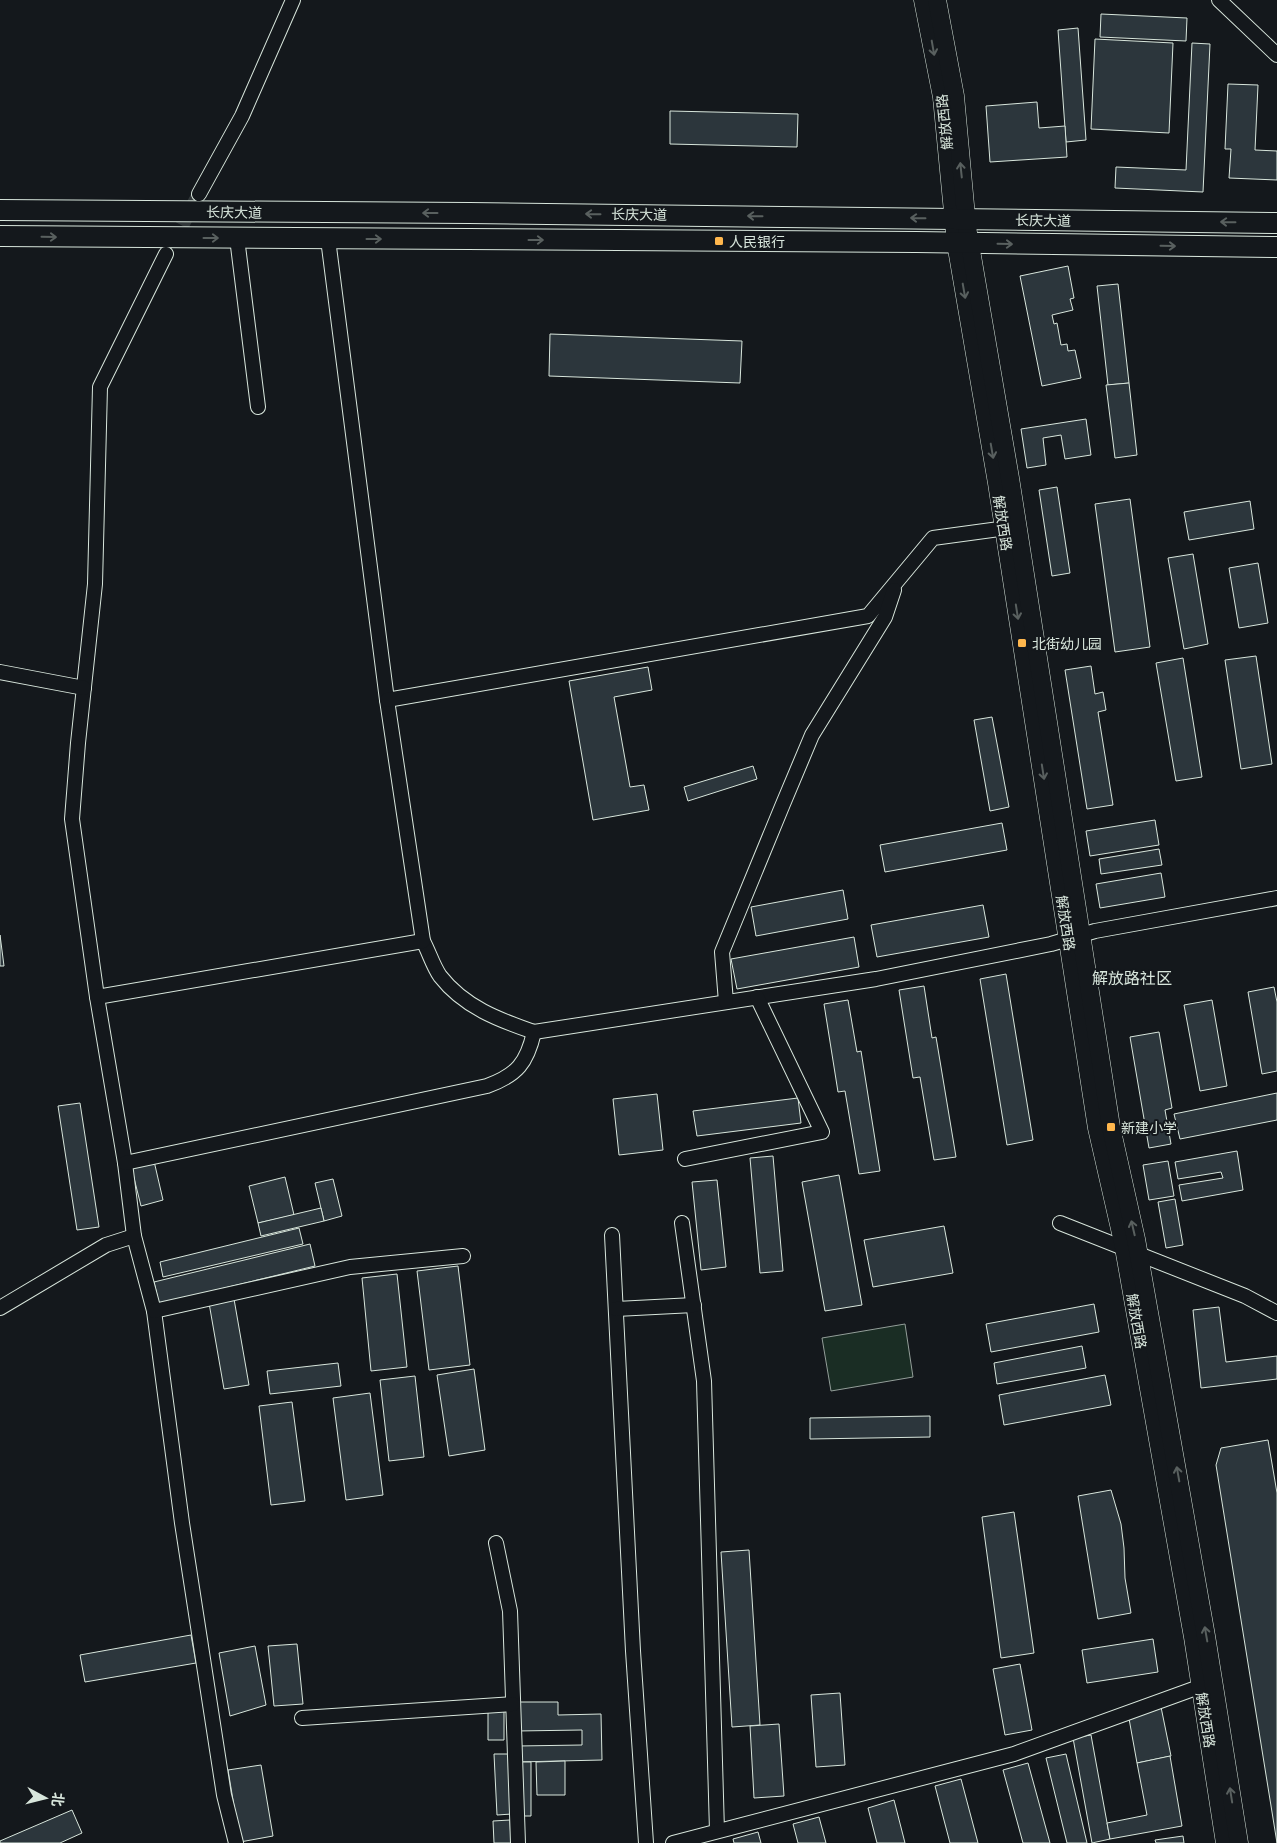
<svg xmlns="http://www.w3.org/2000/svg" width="1277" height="1843" font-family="'Golos Text','Noto Sans SC',sans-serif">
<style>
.green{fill:#1a2d24;stroke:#939e99}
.building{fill:#2c363c;stroke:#d8e6dc}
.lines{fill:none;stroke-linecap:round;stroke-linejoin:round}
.minor-tunnel{stroke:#313739;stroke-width:14;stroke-dasharray:14 7;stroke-linecap:butt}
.minor-casing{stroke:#d8e6dc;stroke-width:16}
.tertiary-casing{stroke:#d8e6dc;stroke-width:19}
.secondary-casing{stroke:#d8e6dc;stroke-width:22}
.minor{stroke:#14181c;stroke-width:14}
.tertiary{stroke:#14181c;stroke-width:18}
.secondary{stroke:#14181c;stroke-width:20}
.oneway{stroke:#59605f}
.poi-dot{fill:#ffb74d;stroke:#14181c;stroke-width:2}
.labels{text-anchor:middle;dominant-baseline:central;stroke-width:4;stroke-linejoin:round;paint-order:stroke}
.street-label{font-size:14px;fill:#d8e6dc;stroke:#14181c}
.poi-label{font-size:14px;fill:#d8e6dc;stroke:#14181c;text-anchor:start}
.quarter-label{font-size:16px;fill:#d8e6dc;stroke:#14181c}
</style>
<rect width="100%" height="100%" fill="#14181c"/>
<path class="green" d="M905 1324 913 1377 831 1391 822 1338Z"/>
<g class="building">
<path d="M1101 14 1187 18 1186 41 1100 37Z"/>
<path d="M1078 28 1086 140 1066 142 1058 30Z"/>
<path d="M1095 39 1173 43 1169 133 1091 129Z"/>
<path d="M1192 43 1210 44 1203 192 1115 188 1116 167 1186 170Z"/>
<path d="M1228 84 1258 85 1255 150 1277 151V180L1229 178 1231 149H1225Z"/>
<path d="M1037 102 1039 128 1065 126 1067 157 990 162 986 106Z"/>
<path d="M670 111 798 114 797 147 670 144Z"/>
<path d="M1068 266 1074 298 1070 299 1073 310 1052 315 1054 324 1057 323 1061 345 1067 344 1068 351 1075 350 1081 378 1042 386 1020 276Z"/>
<path d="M1118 284 1129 383 1108 385 1097 286Z"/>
<path d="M550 334 742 341 740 383 549 376Z"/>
<path d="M1129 383 1137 455 1115 458 1106 385Z"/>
<path d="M1086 419 1091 455 1065 459 1061 435 1043 438 1046 465 1027 468 1021 429Z"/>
<path d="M1057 487 1070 573 1052 576 1039 490Z"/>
<path d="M1130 499 1150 647 1115 652 1095 504Z"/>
<path d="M1250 501 1254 529 1189 540 1184 512Z"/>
<path d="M1193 554 1208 644 1184 649 1168 558Z"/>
<path d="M1258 563 1268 623 1239 628 1229 568Z"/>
<path d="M1256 656 1272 764 1241 769 1225 660Z"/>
<path d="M1183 658 1202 777 1176 781 1156 663Z"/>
<path d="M1091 666 1095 694 1103 692 1106 710 1098 712 1113 805 1087 809 1065 670Z"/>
<path d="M648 667 652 690 614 697 630 787 644 785 649 810 593 820 569 681Z"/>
<path d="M992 717 1009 807 990 811 974 720Z"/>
<path d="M753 766 757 779 688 801 684 787Z"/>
<path d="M1155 820 1159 845 1090 856 1086 831Z"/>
<path d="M1002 823 1007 850 885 872 880 845Z"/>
<path d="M1159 849 1162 865 1101 874 1099 859Z"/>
<path d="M1161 873 1165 897 1100 908 1096 884Z"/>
<path d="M843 890 848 919 756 936 751 907Z"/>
<path d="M983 905 989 937 877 957 871 925Z"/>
<path d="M0 935 4 966H0Z"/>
<path d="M854 937 859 967 737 989 731 959Z"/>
<path d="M1006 974 1033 1140 1007 1145 980 979Z"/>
<path d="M924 986 932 1038 936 1037 956 1157 934 1160 920 1077 913 1078 899 990Z"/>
<path d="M1274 987 1277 1002V1071L1262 1074 1248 992Z"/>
<path d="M848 1000 857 1052 861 1051 880 1171 859 1174 845 1091 838 1092 824 1004Z"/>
<path d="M1212 1000 1227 1086 1200 1091 1184 1005Z"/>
<path d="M1159 1032 1172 1108 1165 1110 1171 1144 1149 1148 1130 1037Z"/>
<path d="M1277 1093V1120L1180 1139 1174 1114Z"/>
<path d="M657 1094 663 1150 619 1155 613 1099Z"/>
<path d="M798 1098 801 1123 697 1136 693 1111Z"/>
<path d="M80 1103 99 1227 77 1230 58 1106Z"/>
<path d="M1237 1151 1243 1190 1182 1201 1179 1185 1223 1178 1221 1172 1178 1179 1175 1162Z"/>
<path d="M773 1156 783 1271 760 1273 750 1158Z"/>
<path d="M154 1161 163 1200 141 1206 131 1166Z"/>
<path d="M1168 1161 1174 1196 1149 1200 1143 1165Z"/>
<path d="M839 1175 862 1305 825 1311 802 1182Z"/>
<path d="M285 1177 294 1215 258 1223 249 1186Z"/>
<path d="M333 1179 342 1216 324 1221 315 1183Z"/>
<path d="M717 1180 726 1267 701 1270 692 1182Z"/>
<path d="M1175 1199 1183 1245 1166 1248 1158 1202Z"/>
<path d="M321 1208 324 1221 261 1236 258 1223Z"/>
<path d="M944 1226 953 1273 873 1287 864 1240Z"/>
<path d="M299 1228 303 1244 163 1277 160 1262Z"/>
<path d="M310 1244 315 1266 159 1304 154 1282Z"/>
<path d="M458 1266 470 1365 429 1370 417 1271Z"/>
<path d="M397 1274 407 1367 371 1371 362 1278Z"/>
<path d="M234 1299 249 1385 224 1389 209 1303Z"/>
<path d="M1094 1304 1099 1332 991 1352 986 1324Z"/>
<path d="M1219 1307 1226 1362 1277 1356V1379L1201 1388 1193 1310Z"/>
<path d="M1082 1346 1086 1368 997 1384 994 1363Z"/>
<path d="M338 1363 341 1386 270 1394 267 1371Z"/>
<path d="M474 1369 485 1450 449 1456 437 1375Z"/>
<path d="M1105 1375 1111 1405 1004 1425 999 1395Z"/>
<path d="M415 1376 424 1457 389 1461 380 1380Z"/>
<path d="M370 1393 383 1495 346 1500 333 1398Z"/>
<path d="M292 1402 305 1501 271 1505 259 1406Z"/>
<path d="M930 1416V1437L810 1439V1418Z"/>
<path d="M1268 1440 1277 1493V1843L1216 1465 1221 1448Z"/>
<path d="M1111 1490 1121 1524 1124 1548 1125 1578 1131 1613 1098 1619 1078 1496Z"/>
<path d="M1014 1512 1034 1653 1001 1658 982 1517Z"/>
<path d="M749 1550 760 1725 732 1727 721 1552Z"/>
<path d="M191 1635 196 1663 85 1682 80 1655Z"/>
<path d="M1153 1639 1158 1672 1087 1683 1082 1650Z"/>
<path d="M297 1644 303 1704 274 1706 268 1646Z"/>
<path d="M255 1646 266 1705 230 1716 219 1653Z"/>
<path d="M1020 1664 1032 1730 1005 1735 993 1669Z"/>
<path d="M840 1693 845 1765 816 1767 811 1695Z"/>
<path d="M517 1702H558V1715L601 1714 602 1760 517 1762V1746L582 1745V1730L517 1731Z"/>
<path d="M1161 1707 1171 1756 1137 1763 1128 1713Z"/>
<path d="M488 1709 504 1710V1740H488Z"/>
<path d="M779 1724 784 1796 754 1798 750 1726Z"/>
<path d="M1091 1735 1110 1839 1092 1843 1073 1738Z"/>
<path d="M494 1754H509L512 1814 497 1815Z"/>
<path d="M1066 1754 1087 1843H1067L1046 1758Z"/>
<path d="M1170 1756 1182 1826 1110 1839 1107 1823 1147 1815 1137 1763Z"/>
<path d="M565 1761V1795H537L536 1762Z"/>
<path d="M517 1762H531V1816H518Z"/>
<path d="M1028 1763 1050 1843H1023L1003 1770Z"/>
<path d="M261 1765 273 1836 240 1842 228 1770Z"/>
<path d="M961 1779 978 1843H950L935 1786Z"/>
<path d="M894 1800 905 1843H877L868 1808Z"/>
<path d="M72 1810 82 1833 60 1843H0V1841Z"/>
<path d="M819 1817 826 1843H798L793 1824Z"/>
<path d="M510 1820 511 1843H494L493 1821Z"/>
<path d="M758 1832 761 1843H734L733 1839Z"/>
<path d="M1183 1836 1184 1843H1156L1155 1840Z"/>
</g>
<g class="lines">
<path class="minor-tunnel" d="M172 244 199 194"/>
<defs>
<g id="minor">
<path d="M1219 0 1277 55"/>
<path d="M199 194 242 116 293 0"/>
<path d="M237 238 258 407"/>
<path d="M328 239 387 700 423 941C429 952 433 966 440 976 464 1007 499 1020 534 1032L876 979 1051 944 1095 931 1277 898"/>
<path d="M166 254 100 387 95 584 78 743 72 819 97 997 125 1163 134 1236 154 1311 182 1523 224 1795 236 1843"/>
<path d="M0 672 84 688"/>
<path d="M387 700 868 616 933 538 1014 527"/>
<path d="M97 997 423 941"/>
<path d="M726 1002 722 952 783 804 812 735 885 617 894 590"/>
<path d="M685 1159 822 1132 757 997"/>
<path d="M125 1163 487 1086C517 1075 527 1063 534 1032"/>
<path d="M682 1223 704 1381 717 1831"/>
<path d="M1060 1223 1245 1296 1277 1313"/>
<path d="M612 1235 633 1651 646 1843"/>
<path d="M0 1308 106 1245 134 1236"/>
<path d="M616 1309 694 1305"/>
<path d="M154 1311 350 1267 463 1256"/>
<path d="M496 1543 510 1611 518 1843"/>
<path d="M302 1718 513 1704"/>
<path d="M673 1843 1014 1754 1210 1683"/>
</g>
<g id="tertiary">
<path d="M923 0 942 97 956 243 997 483 1097 1128 1123 1242 1193 1637 1225 1843"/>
<path d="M937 0 955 96 967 227 1010 478 1111 1127 1136 1239 1167 1414 1206 1636 1239 1843"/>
</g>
<g id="secondary">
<path d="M0 210 469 213 1277 223"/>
<path d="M0 236 916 242 1277 247"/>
</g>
</defs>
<use href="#minor" class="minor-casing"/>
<use href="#tertiary" class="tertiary-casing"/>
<use href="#secondary" class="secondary-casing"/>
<use href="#minor" class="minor"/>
<use href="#tertiary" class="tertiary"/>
<use href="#secondary" class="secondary"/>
</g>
<defs><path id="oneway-shaft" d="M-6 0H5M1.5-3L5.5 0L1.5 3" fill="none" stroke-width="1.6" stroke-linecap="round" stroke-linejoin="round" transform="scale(1.25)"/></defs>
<g class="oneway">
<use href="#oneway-shaft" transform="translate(933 48) rotate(80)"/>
<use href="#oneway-shaft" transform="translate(961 170) rotate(-96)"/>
<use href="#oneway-shaft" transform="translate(430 213) rotate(180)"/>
<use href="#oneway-shaft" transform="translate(593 214) rotate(-179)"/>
<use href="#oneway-shaft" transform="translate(755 216) rotate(-179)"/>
<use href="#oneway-shaft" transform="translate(918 218) rotate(-179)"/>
<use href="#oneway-shaft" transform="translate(1228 222) rotate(-179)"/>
<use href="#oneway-shaft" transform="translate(49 237) rotate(1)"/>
<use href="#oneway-shaft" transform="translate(211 238)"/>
<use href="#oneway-shaft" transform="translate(374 239)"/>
<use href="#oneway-shaft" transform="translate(536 240)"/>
<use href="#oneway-shaft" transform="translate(1005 244) rotate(1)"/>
<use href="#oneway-shaft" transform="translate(1168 246) rotate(1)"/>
<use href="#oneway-shaft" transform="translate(964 291) rotate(80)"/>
<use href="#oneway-shaft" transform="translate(992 451) rotate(80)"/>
<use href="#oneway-shaft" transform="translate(1017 612) rotate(81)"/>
<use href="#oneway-shaft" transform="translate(1043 772) rotate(81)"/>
<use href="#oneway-shaft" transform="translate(1133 1228) rotate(-103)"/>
<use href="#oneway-shaft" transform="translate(1178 1474) rotate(-100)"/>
<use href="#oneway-shaft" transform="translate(1206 1634) rotate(-100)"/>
<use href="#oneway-shaft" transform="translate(1231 1795) rotate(-99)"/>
</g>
<g class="poi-dot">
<rect x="714" y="236" width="10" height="10" rx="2.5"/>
<rect x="1017" y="638" width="10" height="10" rx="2.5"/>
<rect x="1106" y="1122" width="10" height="10" rx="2.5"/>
</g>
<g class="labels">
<g class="street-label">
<text transform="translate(944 122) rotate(-96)">解放西路</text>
<text transform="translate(234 212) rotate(1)">长庆大道</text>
<text transform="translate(639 214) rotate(1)">长庆大道</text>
<text transform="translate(1043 220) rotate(1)">长庆大道</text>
<text transform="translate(1003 523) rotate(81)">解放西路</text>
<text transform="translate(1066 923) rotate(81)">解放西路</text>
<text transform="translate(1137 1321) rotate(80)">解放西路</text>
<text transform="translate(1206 1720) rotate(81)">解放西路</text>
</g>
<g class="poi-label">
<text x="729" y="241">人民银行</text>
<text x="1032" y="643">北街幼儿园</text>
<text x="1121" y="1127">新建小学</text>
</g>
<g class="quarter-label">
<text x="1132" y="978">解放路社区</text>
</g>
</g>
<g transform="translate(45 1798) rotate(97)" stroke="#14181c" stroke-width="4" paint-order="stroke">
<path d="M0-4L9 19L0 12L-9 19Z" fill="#d8e6dc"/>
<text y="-8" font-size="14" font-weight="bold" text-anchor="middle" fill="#d8e6dc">北</text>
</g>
</svg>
